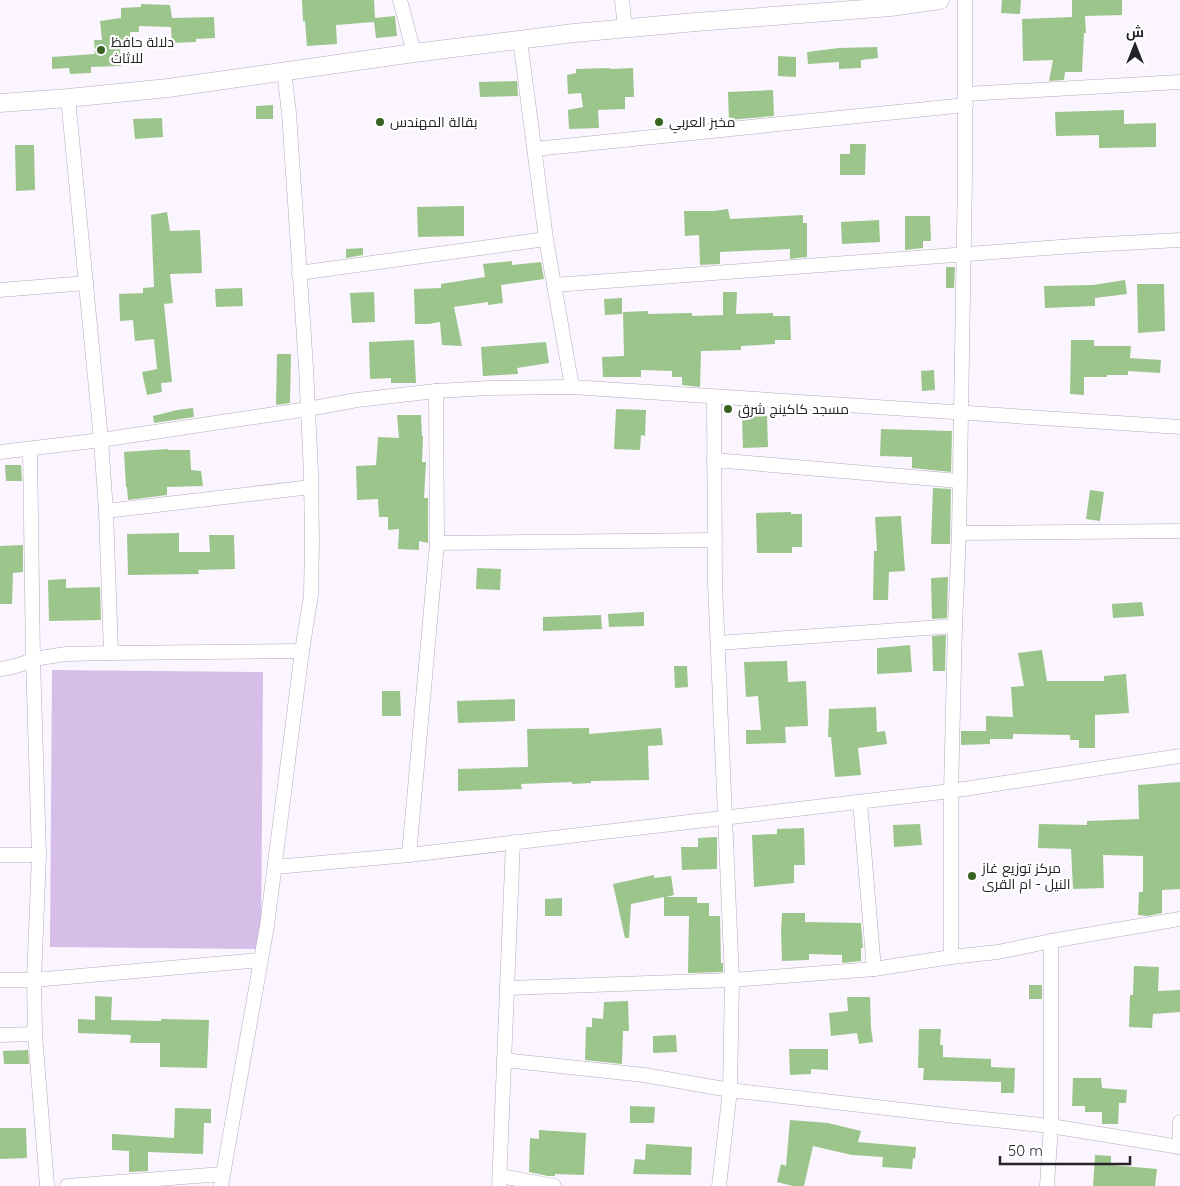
<svg xmlns="http://www.w3.org/2000/svg" width="1180" height="1186" font-family="Quicksand,Cairo,sans-serif">
<style>
.green{fill:#d6bee8}
.building{fill:#9cc58c}
.lines{fill:none;stroke-linecap:round;stroke-linejoin:round}
.minor-casing{stroke:#b5aabe;stroke-width:15}
.tertiary-casing{stroke:#b5aabe;stroke-width:19}
.minor{stroke:#fff;stroke-width:14}
.tertiary{stroke:#fff;stroke-width:18}
.poi-dot{fill:#366321;stroke:#fff;stroke-width:2}
.labels{text-anchor:middle;dominant-baseline:central;stroke-width:4.5;stroke-linejoin:round;paint-order:stroke}
.poi-label{font-size:14px;fill:#26222a;stroke:#fff;text-anchor:start}
</style>
<rect width="100%" height="100%" fill="#faf5fe"/>
<path class="green" d="M52 670 263 672 261 949 50 947Z"/>
<g class="building">
<path d="M302 0H374L375 18 395 16 397 36 376 38 374 22 336 25 337 44 307 46 305 21H303Z"/>
<path d="M1002 0H1021L1020 14 1001 13Z"/>
<path d="M1072 0H1122V15L1085 16 1086 33H1084L1082 72H1065L1064 80 1049 81 1053 60 1023 61 1022 19 1072 17Z"/>
<path d="M141 4 170 5 172 18 214 17 215 38 196 39V42L172 43 171 27 139 26V32H130L131 46 120 47 121 66 91 67V73L70 74 69 68 52 69V57L95 54 94 40H102L100 21 121 18V8L141 7Z"/>
<path d="M877 47 878 58 861 60V68L839 69V62L808 64 807 52 839 48Z"/>
<path d="M778 56 796 57V77L778 76Z"/>
<path d="M610 68V69L633 68 634 97H625V109L598 110 599 128 569 129 568 110 583 107 581 93 568 94 567 75 576 73V69Z"/>
<path d="M517 81 518 96 480 97 479 82Z"/>
<path d="M773 90 774 116 729 120 728 92Z"/>
<path d="M273 105V119H256V106Z"/>
<path d="M1124 110V124L1156 123V147L1099 148V135L1056 136 1055 112Z"/>
<path d="M162 118 163 137 135 139 133 119Z"/>
<path d="M850 144H866L865 175H840V154H850Z"/>
<path d="M15 145H34L35 190 16 191Z"/>
<path d="M464 206V236L418 237 417 207Z"/>
<path d="M728 209 730 219 803 215V223H807V257L790 259V249L720 252V264L700 265 699 235 685 236 684 211H713Z"/>
<path d="M167 212 170 231 200 230 202 273 170 274 173 303 164 304 172 382 161 383 162 392 147 395 142 372 157 369 154 339 135 341 133 320 120 321 119 294 143 293V288L154 287 151 215Z"/>
<path d="M905 216H930L931 241H923V248L905 250Z"/>
<path d="M879 220 880 242 842 244 841 222Z"/>
<path d="M363 248V255L346 258V249Z"/>
<path d="M512 261V265L541 262 544 279 501 285 503 303 488 305V302L454 307 462 346 442 345 440 322 429 324H415L414 289 441 288V284L485 277 483 264Z"/>
<path d="M946 267H955L954 288H946Z"/>
<path d="M1125 280 1127 294 1095 298V306L1045 308 1044 286 1093 285Z"/>
<path d="M1137 284H1164L1165 331 1138 333Z"/>
<path d="M242 288 243 306 216 307 215 289Z"/>
<path d="M374 292 375 322 352 323 350 293Z"/>
<path d="M723 292H737L736 314 773 313V316H790L791 340H775V344L741 346V350L701 351 700 387 682 385V377H672V371L641 370V377H603L602 357 624 356 623 312 648 311V314L692 313V316L723 315Z"/>
<path d="M622 298V314L605 315 604 299Z"/>
<path d="M414 340 416 383H391V378L370 379 369 342Z"/>
<path d="M1071 340H1094V346H1131L1130 358 1161 360 1160 373 1128 371V375H1107V377H1084V395L1070 394Z"/>
<path d="M546 342 549 363 517 368 518 374 483 376 481 347Z"/>
<path d="M277 354H291L290 403 276 405Z"/>
<path d="M934 370 935 390 922 391 921 371Z"/>
<path d="M193 408 194 417 154 423 153 416 177 410Z"/>
<path d="M616 409 646 410 645 436 641 435 640 450 614 449Z"/>
<path d="M397 415H421L422 436H423L422 462H426L424 498H428V543L419 541V550L398 549 399 529 388 530V517H379L378 499 357 500 356 466 376 465 378 437 399 438Z"/>
<path d="M767 416 768 447 743 448 742 417Z"/>
<path d="M881 429 952 431 951 472 912 468V457L880 456Z"/>
<path d="M168 449V450H190L191 470 201 471 203 486 167 487V495L128 500 127 487H126L124 452Z"/>
<path d="M5 465H21L22 481H6Z"/>
<path d="M933 488 951 489 950 544H931Z"/>
<path d="M1090 490 1104 492 1100 521 1086 519Z"/>
<path d="M791 512V514H802V547H792V553H757L756 513Z"/>
<path d="M901 516 905 571 889 572 888 600H873L874 551H877L875 517Z"/>
<path d="M179 533V552H210L209 535H234L235 569 198 570 199 574 128 575 127 534Z"/>
<path d="M23 545V572L13 573 12 604H0V546Z"/>
<path d="M477 568 501 569 500 590 476 589Z"/>
<path d="M948 577 947 618 932 619 931 578Z"/>
<path d="M66 579V588L100 587 101 620 49 621 48 580Z"/>
<path d="M1142 602 1144 616 1113 618 1112 604Z"/>
<path d="M644 612V626L609 627 608 614Z"/>
<path d="M601 615 602 629 543 631V617Z"/>
<path d="M946 635 945 671H933L932 636Z"/>
<path d="M910 645 912 672 877 674V648Z"/>
<path d="M1042 650 1047 681H1104V676L1126 674 1129 713 1095 715V748H1079V740H1070V735L1013 734V739H990V744L961 745V731H986V716L1013 717 1011 687 1024 686 1018 653Z"/>
<path d="M787 661 788 682 806 681 808 726 785 727 786 743 746 744V730H761L758 696 746 697 744 662Z"/>
<path d="M674 666H687L688 687 675 688Z"/>
<path d="M382 691H400L401 716H382Z"/>
<path d="M515 699V721L458 723 457 701Z"/>
<path d="M876 707 877 732 885 731 887 744 858 748 861 775 835 777 831 737H828L829 709Z"/>
<path d="M589 728V734L661 728 663 745 648 746 649 780 591 781V783L572 784V782L521 784 522 789 458 791V769L528 767 527 729Z"/>
<path d="M1180 782V889L1162 890V913L1148 916 1138 915 1139 892H1143V856L1103 855 1104 888 1073 889 1071 849 1038 848 1039 824 1087 825V821L1139 819 1138 785Z"/>
<path d="M920 824 922 845 894 847 893 825Z"/>
<path d="M804 828 805 865H794V883L754 887 752 835 777 834V829Z"/>
<path d="M717 837V869L682 870 681 847H698V838Z"/>
<path d="M654 875V878L671 876 674 895 666 897H697V903H709V916H720L721 963H723V972L688 973 689 916H664V897L631 904 629 938H625L613 884Z"/>
<path d="M562 898V916H545V899Z"/>
<path d="M782 913H805V922L861 923 863 948H861V961L842 963V955L809 954V960L782 961 781 932Z"/>
<path d="M1134 966 1159 967 1158 991 1180 990V1012L1153 1014 1152 1028 1129 1027 1130 995H1133Z"/>
<rect x="1029" y="985" width="13" height="14"/>
<path d="M95 996 112 997 111 1020 161 1021V1019L209 1020 207 1068 160 1067V1043H130L131 1035 78 1033V1019L95 1020Z"/>
<path d="M847 997H870L871 1028 873 1042 859 1044 857 1033 831 1036 829 1013 848 1011Z"/>
<path d="M628 1001 629 1031H623L622 1064 585 1060 586 1027H592V1018L603 1019 604 1002Z"/>
<path d="M919 1029H941L940 1045H943V1057L991 1059V1067L1015 1068 1014 1093H1001V1082L923 1080 924 1068H918Z"/>
<path d="M676 1035 677 1052 653 1053V1036Z"/>
<path d="M789 1049H828V1070L811 1069V1074L790 1075Z"/>
<path d="M28 1050 29 1064H4L3 1051Z"/>
<path d="M1073 1078H1101L1102 1088 1127 1090 1126 1103H1119L1118 1124H1102V1112H1085V1106H1072Z"/>
<path d="M630 1106 655 1107 654 1123H630Z"/>
<path d="M175 1108 211 1109V1123H204L203 1154 148 1152V1171L129 1172V1151L112 1150V1134L174 1138Z"/>
<path d="M790 1120 828 1123 861 1131 858 1142 916 1147 915 1159 913 1158 912 1169 882 1167 883 1157 852 1155 813 1146 804 1186H793L777 1182 781 1164 786 1166Z"/>
<path d="M0 1128H26L27 1158 0 1159Z"/>
<path d="M539 1130 586 1133 584 1175 555 1174V1176H548L529 1172 530 1138 539 1139Z"/>
<path d="M646 1144 692 1147 691 1175 633 1174 635 1159 645 1160Z"/>
<path d="M1095 1155 1111 1156V1165L1157 1169 1155 1186H1093Z"/>
</g>
<g class="lines">
<defs>
<g id="minor">
<path d="M400 0 414 53"/>
<path d="M622 0 625 28"/>
<path d="M520 40 546 239 572 387"/>
<path d="M966 94 1180 82"/>
<path d="M68 98 101 440 106 511 111 653"/>
<path d="M535 149 966 105"/>
<path d="M299 273 546 239"/>
<path d="M554 285 1087 245 1180 240"/>
<path d="M0 290 86 283"/>
<path d="M714 397 715 583 732 980 730 1090 719 1186"/>
<path d="M30 449 33 659 39 855 34 980 35 1034 47 1186"/>
<path d="M0 452 101 440 308 409 357 400 436 391 489 388 572 387 1180 427"/>
<path d="M714 460 959 481"/>
<path d="M106 511 311 487"/>
<path d="M959 533 1180 531"/>
<path d="M437 543 715 540"/>
<path d="M718 643 955 626"/>
<path d="M0 669 12 667 25 663 33 659 66 654 111 653 302 651"/>
<path d="M860 802 874 969"/>
<path d="M0 855H39"/>
<path d="M409 855 437 543 436 391"/>
<path d="M275 867 409 855 951 791 1180 756"/>
<path d="M951 957V791L955 626 959 533 965 174V0"/>
<path d="M0 980H34L260 960"/>
<path d="M507 988 732 980 874 969 951 957 998 952 1051 941 1180 919"/>
<path d="M0 1035 35 1034"/>
<path d="M504 1060 644 1075 730 1090 955 1116 1051 1126 1180 1147"/>
<path d="M1180 1147V1122"/>
<path d="M500 1176 554 1186"/>
<path d="M67 1186 223 1174"/>
<path d="M221 1186 267 926 302 651 311 595 312 543 311 473 306 367 289 113 284 71"/>
<path d="M499 1186 513 842"/>
<path d="M1047 1186 1051 1126V941"/>
</g>
<path id="tertiary" d="M0 103 68 98 168 88 414 53 574 33 696 22 890 7 940 0"/>
</defs>
<use href="#minor" class="minor-casing"/>
<use href="#tertiary" class="tertiary-casing"/>
<use href="#minor" class="minor"/>
<use href="#tertiary" class="tertiary"/>
</g>
<g class="poi-dot">
<circle cx="101" cy="50" r="5"/>
<circle cx="380" cy="122" r="5"/>
<circle cx="659" cy="122" r="5"/>
<circle cx="728" cy="409" r="5"/>
<circle cx="972" cy="876" r="5"/>
</g>
<g class="labels">
<g class="poi-label">
<text x="111" y="42">دلالة حافظ<tspan x="111" dy="16">للاثاث</tspan></text>
<text x="390" y="122">بقالة المهندس</text>
<text x="669" y="122">مخبز العربي</text>
<text x="738" y="409">مسجد كاكينج شرق</text>
<text x="982" y="868">مركز توزيع غاز<tspan x="982" dy="16">النيل - ام القرى</tspan></text>
</g>
</g>
<g transform="translate(1135 45)" stroke="#ffffff" stroke-width="4" paint-order="stroke">
<path d="M0-4L9 19L0 12L-9 19Z" fill="#26222a"/>
<text y="-8" font-size="14" font-weight="bold" text-anchor="middle" fill="#26222a">ش</text>
</g>
<path d="M1000 1156v8h130v-8" fill="none" stroke="#26222a" stroke-width="2.5"/>
<text x="1008" y="1156" font-size="15" fill="#26222a" stroke="#ffffff" stroke-width="4" paint-order="stroke">50 m</text>
</svg>
